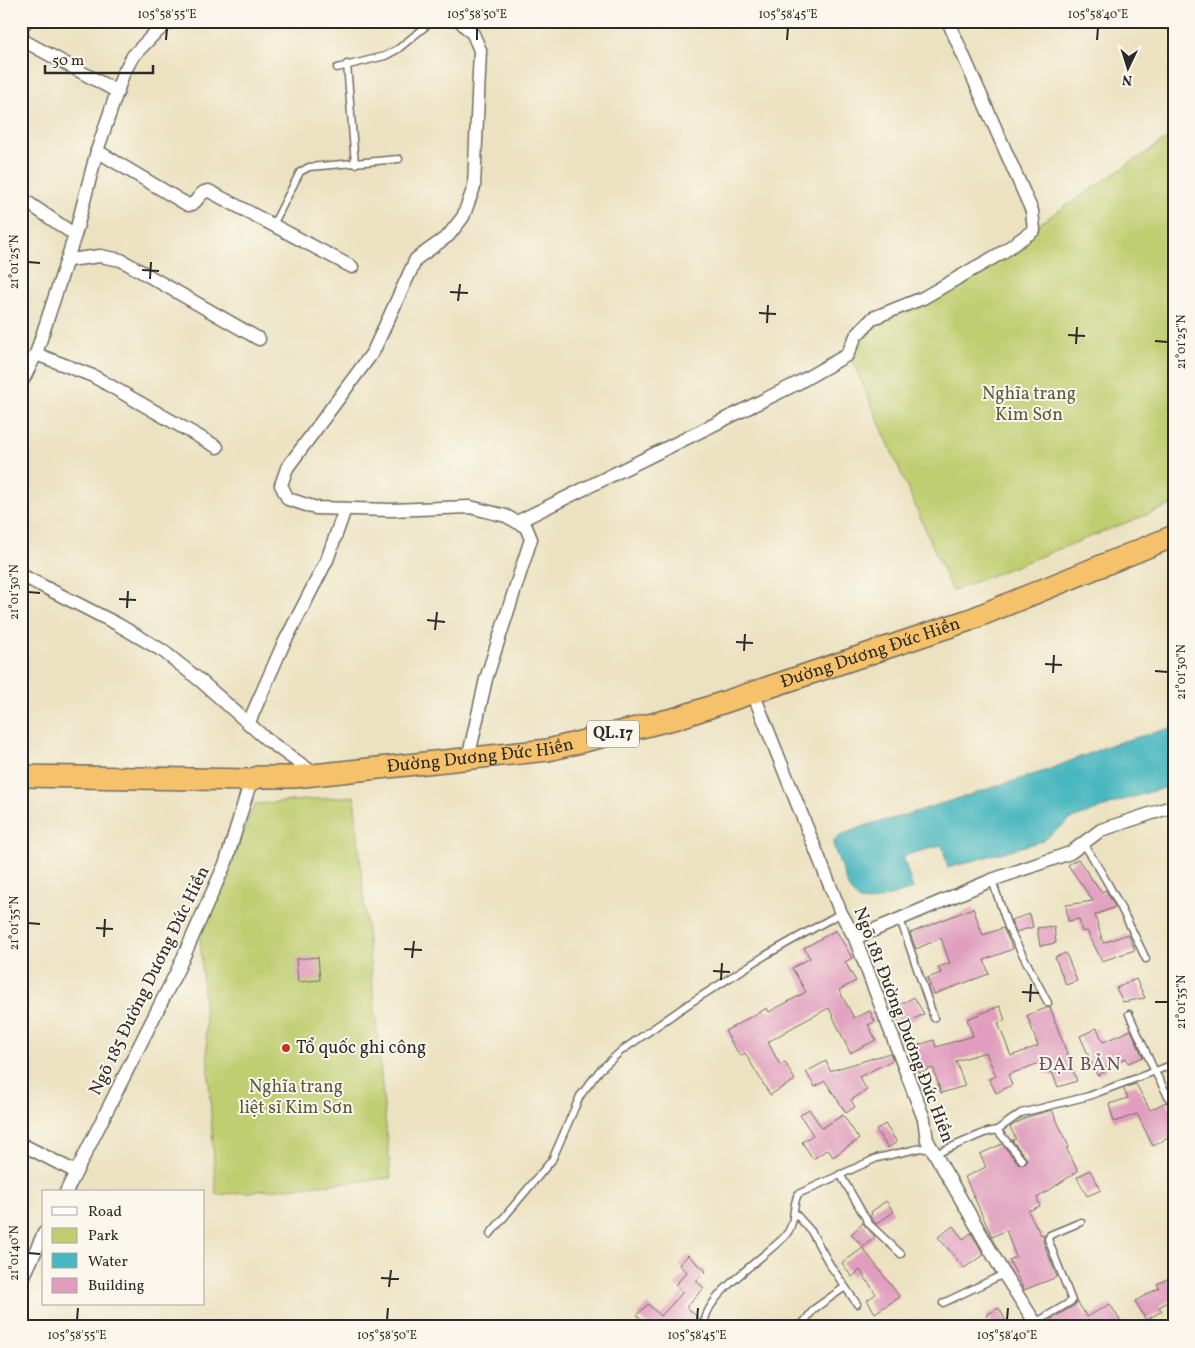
<svg xmlns="http://www.w3.org/2000/svg" width="1195" height="1348" font-family="Vollkorn,serif">
<style>
.green{fill:#bfce71;stroke:#757c4e}
.water{fill:#48b7bf;stroke:#3a7175}
.building{fill:#e09dbd}
.lines{fill:none;stroke-linecap:round;stroke-linejoin:round}
.service-casing{stroke:#6f6b60;stroke-width:9}
.minor-casing{stroke:#6f6b60;stroke-width:15}
.trunk-casing{stroke:#6f6b60;stroke-width:24}
.service{stroke:#fff;stroke-width:6}
.minor{stroke:#fff;stroke-width:12}
.trunk{stroke:#f5c16b;stroke-width:21}
.ticks{fill:none;stroke:#2b2b2b;stroke-width:2}
.poi-dot{fill:#c8321e;stroke:#fbf7ec;stroke-width:2}
.labels{text-anchor:middle;dominant-baseline:central;stroke-width:4;stroke-linejoin:round;paint-order:stroke}
.shield{fill:#fbf7ec;stroke:#696865;stroke-width:1}
.shield-label{font-size:16px;font-weight:bold;fill:#2b2b2b}
.park-label{font-size:18px;fill:#575c40;stroke:#fbf7ec}
.street-label{font-size:18px;fill:#2b2b2b;stroke:#fbf7ec}
.poi-label{font-size:18px;fill:#2b2b2b;stroke:#fbf7ec;text-anchor:start}
.neighbourhood-label{font-size:19px;letter-spacing:1px;fill:#6a535e;stroke:#fbf7ec}
.neatline{fill:none;stroke:#2b2b2b;stroke-width:2}
.ticks-label{font-size:12px;text-anchor:middle;fill:#2b2b2b}
</style>
<rect width="100%" height="100%" fill="#fbf7ec"/>
<filter id="ink" filterUnits="userSpaceOnUse"><feTurbulence type="fractalNoise" baseFrequency=".02" numOctaves="2"/><feDisplacementMap in="SourceGraphic" scale="10" xChannelSelector="R" yChannelSelector="G"/><feConvolveMatrix kernelMatrix="1 2 1 2 8 2 1 2 1" color-interpolation-filters="sRGB"/></filter>
<filter id="wash" filterUnits="userSpaceOnUse"><feTurbulence type="fractalNoise" baseFrequency=".0096" numOctaves="4" result="noise"/><feDisplacementMap in="SourceGraphic" scale="20" xChannelSelector="R" yChannelSelector="G"/><feGaussianBlur stdDeviation="1.12" result="paint"/><feColorMatrix in="noise" values="0 0 0 0 0 0 0 0 0 0 0 0 0 0 0 0 0 1.4 0 .05"/><feComposite in="paint" operator="in"/></filter>
<g filter="url(#wash)">
<rect width="100%" height="100%" fill="#ece2c1"/>
<g class="green">
<path d="M1174 134V504L952 591 850 355 873 318 929 297Z"/>
<path d="M354 796 391 1178 216 1195 200 937 255 804Z"/>
</g>
<path class="water" d="M1174 727V785L1123 800 1070 820 1042 841 948 868 942 845 903 856 913 889 870 902 859 901 849 889 834 847V840L838 836 873 823 899 817 1045 771 1113 744Z"/>
<g id="blocks">
<g class="building">
<path d="M1078 859 1101 892 1106 890 1115 907 1095 915 1103 943 1128 934 1135 950 1102 961 1087 931 1082 932 1079 919 1068 921 1066 905 1093 901 1068 865Z"/>
<path d="M973 908 983 935 1003 928 1013 949 984 960 989 974 934 994 927 978 941 973 938 967 950 963 941 938 916 949 910 933Z"/>
<path d="M1030 914 1033 927 1016 932 1011 920Z"/>
<path d="M1054 926 1056 943 1040 946 1037 928Z"/>
<path d="M836 930 852 958 845 962 856 981 839 990 854 1018 870 1011 875 1022 868 1025 876 1040 850 1053 829 1008 795 1026 768 1042 780 1065 785 1062 795 1080 770 1095 745 1053 740 1056 725 1031 767 1008 769 1012 806 992 792 968 810 958 804 948Z"/>
<path d="M1066 953 1077 981 1066 985 1055 957Z"/>
<path d="M318 957 320 980 298 982 296 959Z"/>
<path d="M1136 979 1145 998 1123 1002 1116 988Z"/>
<path d="M914 997 924 1014 901 1026 892 1009Z"/>
<path d="M1000 1006 1005 1020 998 1023 1011 1056 1038 1046 1027 1015 1050 1007 1077 1081 1058 1087 1052 1072 1046 1074 1042 1062 1008 1075 1012 1085 996 1093 989 1079 996 1076 986 1052 956 1061 965 1086 941 1093 933 1068 919 1073 909 1048 934 1040 936 1047 973 1036 967 1019Z"/>
<path d="M1097 1028 1103 1042 1131 1030 1143 1057 1128 1063 1126 1058 1106 1067 1107 1071 1097 1075 1080 1036Z"/>
<path d="M890 1053 893 1060 859 1077 867 1090 851 1100 855 1107 846 1113 825 1081 815 1087 806 1072 826 1061 830 1071Z"/>
<path d="M1136 1084 1150 1110 1166 1102 1174 1112V1135L1153 1146 1137 1114 1114 1122 1109 1104 1128 1098 1123 1088Z"/>
<path d="M809 1109 822 1128 843 1115 859 1139 833 1157 828 1149 813 1159 802 1142 813 1135 800 1115Z"/>
<path d="M1052 1110 1069 1147 1066 1148 1078 1171 1037 1198 1040 1206 1028 1211 1041 1235 1044 1234 1043 1241 1057 1277 1024 1290 1009 1260 1016 1257 1006 1230 992 1237 965 1177 986 1167 980 1154 1002 1144 1019 1164H1025L1027 1159 1012 1140 1016 1139 1010 1127 1027 1117Z"/>
<path d="M885 1124 897 1142 888 1148 876 1130Z"/>
<path d="M1090 1170 1101 1190 1087 1196 1077 1177Z"/>
<path d="M886 1201 894 1212 876 1224 870 1216 872 1214 871 1212Z"/>
<path d="M863 1223 875 1237 863 1247 851 1234Z"/>
<path d="M953 1226 963 1239 971 1233 984 1255 964 1268 938 1237Z"/>
<path d="M863 1248 900 1297 875 1313 867 1300 876 1294 860 1270 852 1277 842 1263Z"/>
<path d="M688 1255 706 1271 696 1281 704 1288 686 1307 701 1320 702 1327H650L637 1315 648 1304 661 1316 683 1292 675 1285 687 1272 679 1265Z"/>
<path d="M1167 1279 1174 1291V1298L1159 1307 1162 1311 1146 1320 1135 1301 1159 1288 1157 1284Z"/>
<path d="M1077 1301 1087 1317 1110 1304 1124 1327H1054L1050 1320 1075 1305Z"/>
<path d="M999 1308 1009 1327H993L986 1315Z"/>
</g>
</g>
</g>
<g filter="url(#ink)">
<use href="#blocks" fill-opacity="0" stroke="#6f6b60" stroke-width="1"/>
<g class="lines">
<defs>
<g id="service">
<path d="M347 64 355 164"/>
<path d="M337 68 385 56 398 49 432 21"/>
<path d="M273 225 300 172 309 167 399 159"/>
<path d="M1083 843C1108 880 1127 919 1146 959"/>
<path d="M992 880 1008 927 1048 1003"/>
<path d="M900 919 934 1018"/>
<path d="M1129 1014 1155 1072 1174 1107"/>
<path d="M997 1130 1022 1160"/>
<path d="M840 1174 869 1224 901 1254"/>
<path d="M794 1212 811 1231 830 1265 857 1304"/>
<path d="M490 1234 552 1160 580 1096 600 1070 621 1051 687 1005 766 955 841 913"/>
<path d="M943 1303 1004 1274"/>
<path d="M1035 1323 1072 1301 1048 1239 1050 1235 1081 1222"/>
<path d="M709 1327 705 1323C704 1296 766 1256 784 1237 797 1224 791 1208 798 1194L877 1158 921 1148 940 1152 984 1133 997 1130 1021 1113 1089 1096 1174 1064"/>
<path d="M800 1327 814 1309 845 1287"/>
</g>
<g id="minor">
<path d="M26 21 21 29 22 38 26 42 118 92"/>
<path d="M460 21 473 34 480 50 474 187 463 217 448 236 416 259 373 352 287 468 281 485 288 499 316 508 391 510 470 507 506 516 526 527 531 539 486 679 468 759"/>
<path d="M97 151 188 205C198 205 198 191 209 191L352 267"/>
<path d="M21 198 75 235 36 354 21 384"/>
<path d="M75 235 97 151 123 74 133 56 153 35 170 21"/>
<path d="M69 260 100 256 121 260 259 339"/>
<path d="M36 354 93 376 217 447"/>
<path d="M517 522 798 383 847 355 856 336 873 318 923 298 1003 252 1034 230 1032 211 948 21"/>
<path d="M21 575 117 624 163 651 202 682 266 739 316 775"/>
<path d="M753 693 841 913 855 938 924 1119 927 1140 1004 1274 1038 1327"/>
<path d="M249 722 282 647 327 560 345 509"/>
<path d="M855 938 992 880 1070 853 1101 830 1174 806"/>
<path d="M21 1144 76 1172"/>
<path d="M66 1192 178 969 226 862 251 780"/>
<path d="M21 1282 44 1233"/>
<path d="M21 1325 24 1327"/>
</g>
<g id="trunk">
<path id="s1" d="M21 776 251 780 258 777H294L548 750 677 718 969 620 1174 536"/>
</g>
</defs>
<use href="#service" class="service-casing"/>
<use href="#minor" class="minor-casing"/>
<use href="#trunk" class="trunk-casing"/>
<use href="#service" class="service"/>
<use href="#minor" class="minor"/>
<use href="#trunk" class="trunk"/>
</g>
</g>
<path class="ticks" d="M166 40 167 28M477 40V28M787 40 788 28M1097 40 1098 28M28 262 40 263M142 270 159 271M150 279 151 262M450 292 468 293M458 301 460 284M759 313 776 314M767 323 768 305M1068 335 1085 336M1155 341 1168 342M1076 344 1077 327M28 592 40 593M119 599 136 600M127 608 128 591M427 620 445 622M435 630 437 612M736 642 753 643M744 651 745 634M1045 664 1062 665M1155 671 1168 672M1053 673 1054 655M28 923 40 924M96 928 113 929M104 937 105 919M404 949 422 950M412 958 414 941M713 971 730 972M721 980 722 963M1022 992 1039 993M1030 1002 1031 984M1155 1002H1168M28 1253 40 1254M381 1278 399 1279M389 1287 391 1270M77 1320 78 1308M387 1320 388 1308M697 1320 698 1308M1007 1320 1008 1308"/>
<circle class="poi-dot" cx="286" cy="1048" r="5"/>
<g class="labels">
<rect class="shield" x="587" y="720.5" width="52" height="27" rx="4"/>
<g class="shield-label">
<text x="613" y="734">QL.17</text>
</g>
<g class="park-label">
<text x="1029" y="394">Nghĩa trang<tspan x="1029" dy="21">Kim Sơn</tspan></text>
<text x="296" y="1087">Nghĩa trang<tspan x="296" dy="21">liệt sĩ Kim Sơn</tspan></text>
</g>
<g class="street-label">
<text stroke="none"><textPath href="#s1" startOffset="866">Đường Dương Đức Hiền</textPath></text>
<text stroke="none"><textPath href="#s1" startOffset="461">Đường Dương Đức Hiền</textPath></text>
<text transform="translate(150 981) rotate(-64)">Ngõ 185 Đường Dương Đức Hiền</text>
<text transform="translate(903 1025) rotate(69)">Ngõ 181 Đường Dương Đức Hiền</text>
</g>
<g class="poi-label">
<text x="296" y="1048">Tổ quốc ghi công</text>
</g>
<g class="neighbourhood-label">
<text x="1080" y="1065">ĐẠI BẢN</text>
</g>
</g>
<rect width="1195" height="1348" fill="none" stroke="#fbf7ec" stroke-width="55"/>
<rect x="42" y="1190" width="162" height="115" fill="#fbf7ec" stroke="#a8a59f"/>
<rect x="52" y="1207" width="25" height="8" fill="#ffffff" stroke="#a8a59f"/>
<text x="88" y="1216" font-size="15" fill="#2b2b2b">Road</text>
<rect x="52" y="1228" width="25" height="15" fill="#bfce71" stroke="#a8a59f"/>
<text x="88" y="1240" font-size="15" fill="#2b2b2b">Park</text>
<rect x="52" y="1253" width="25" height="15" fill="#48b7bf" stroke="#a8a59f"/>
<text x="88" y="1266" font-size="15" fill="#2b2b2b">Water</text>
<rect x="52" y="1278" width="25" height="15" fill="#e09dbd" stroke="#a8a59f"/>
<text x="88" y="1290" font-size="15" fill="#2b2b2b">Building</text>
<g transform="translate(1128 68) rotate(184)" stroke="#fbf7ec" stroke-width="4" paint-order="stroke">
<path d="M0-4L9 19L0 12L-9 19Z" fill="#2b2b2b"/>
<text y="-8" font-size="14" font-weight="bold" text-anchor="middle" fill="#2b2b2b">N</text>
</g>
<path d="M45 65v8h108v-8" fill="none" stroke="#2b2b2b" stroke-width="2.5"/>
<text x="52" y="65" font-size="15" fill="#2b2b2b" stroke="#fbf7ec" stroke-width="4" paint-order="stroke">50 m</text>
<rect x="28" y="28" width="1140" height="1292" class="neatline"/>
<g class="ticks-label">
<text x="167" y="18">105°58'55"E</text>
<text x="477" y="18">105°58'50"E</text>
<text x="788" y="18">105°58'45"E</text>
<text x="1098" y="18">105°58'40"E</text>
<text transform="translate(14 262) rotate(-90)" y="4">21°01'25"N</text>
<text transform="translate(1181 342) rotate(-90)" y="4">21°01'25"N</text>
<text transform="translate(14 592) rotate(-90)" y="4">21°01'30"N</text>
<text transform="translate(1181 672) rotate(-90)" y="4">21°01'30"N</text>
<text transform="translate(14 923) rotate(-90)" y="4">21°01'35"N</text>
<text transform="translate(1181 1002) rotate(-90)" y="4">21°01'35"N</text>
<text transform="translate(14 1253) rotate(-90)" y="4">21°01'40"N</text>
<text x="77" y="1339">105°58'55"E</text>
<text x="387" y="1339">105°58'50"E</text>
<text x="697" y="1339">105°58'45"E</text>
<text x="1007" y="1339">105°58'40"E</text>
</g>
</svg>
